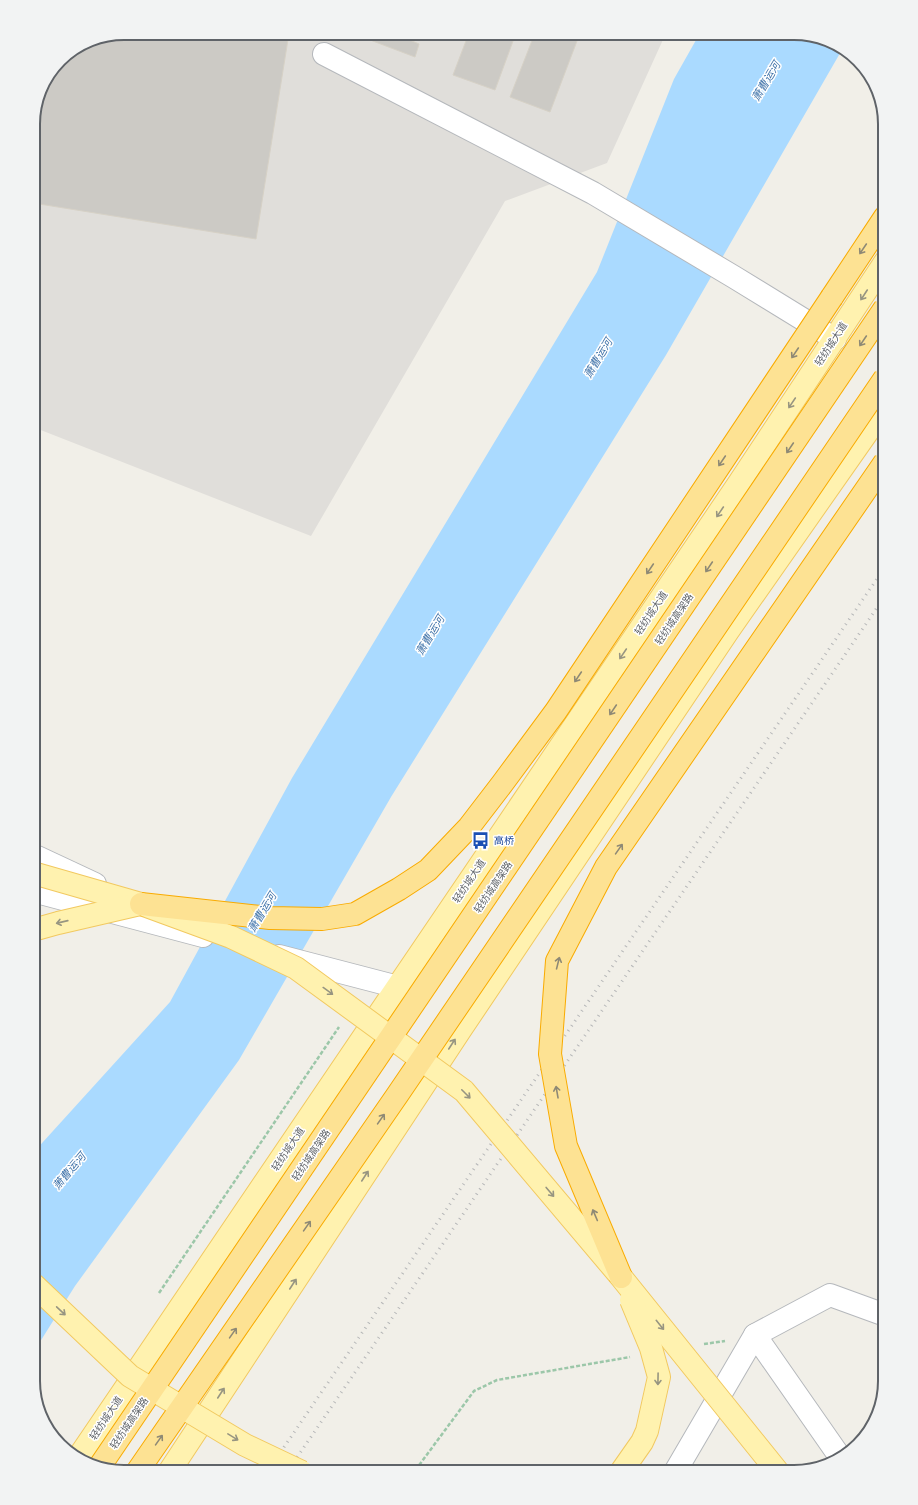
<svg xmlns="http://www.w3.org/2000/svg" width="918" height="1505" font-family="Helvetica,'Noto Sans SC',sans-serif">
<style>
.industrial{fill:#e0deda}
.water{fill:#aadaff}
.building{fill:#cccac5;stroke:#d6d1c6}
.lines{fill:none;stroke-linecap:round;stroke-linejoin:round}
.minor-casing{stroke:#b5b8bc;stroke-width:24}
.major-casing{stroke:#f2c960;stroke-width:24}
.highway-casing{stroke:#f9ab00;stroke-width:24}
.path{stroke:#9cc7a9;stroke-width:2.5;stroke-dasharray:4 2;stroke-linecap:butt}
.minor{stroke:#fff;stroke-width:22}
.major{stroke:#fff2af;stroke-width:22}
.highway{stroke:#fde293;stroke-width:22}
.rail{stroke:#b6b7b8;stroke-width:3;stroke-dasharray:1 5;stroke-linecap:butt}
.major-bridge-casing{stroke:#f2c960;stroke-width:24;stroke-linecap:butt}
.highway-bridge-casing{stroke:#f9ab00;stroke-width:24;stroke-linecap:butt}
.major-bridge{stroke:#fff2af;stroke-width:22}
.highway-bridge{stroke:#fde293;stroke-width:22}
.oneway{stroke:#8e8975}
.oneway2{stroke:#979581}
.labels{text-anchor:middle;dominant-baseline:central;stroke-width:3;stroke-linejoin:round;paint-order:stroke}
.street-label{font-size:10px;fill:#5f6368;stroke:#fff}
.transit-label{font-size:10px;fill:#164399;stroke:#fff;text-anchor:start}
.water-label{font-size:11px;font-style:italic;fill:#4174aa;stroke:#fff}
.rim{fill:none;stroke:#5f6368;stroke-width:2}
</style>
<rect width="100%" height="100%" fill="#f1efe8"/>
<path class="industrial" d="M124 33H666L607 163 505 201 311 536 33 427V118L40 89 60 59 89 40Z"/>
<path class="water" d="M700 33H800L843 48 666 355 391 797 239 1060 75 1286 33 1353V1153L170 1002 292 778 597 272 674 79Z"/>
<g class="building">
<path d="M124 33H289L256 239 33 203V118L40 89 60 59 89 40Z"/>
<path d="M357 33H393L419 44 415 57 357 35Z"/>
<path d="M469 33H516L495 90 453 75Z"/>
<path d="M535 33H580L550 112 510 97Z"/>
</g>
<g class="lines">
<defs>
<g id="minor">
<path d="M324 54 593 193 734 277 835 339"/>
<path d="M33 855 95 884"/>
<path d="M33 891 203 936"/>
<path d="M279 956 398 987"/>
<path d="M755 1335 840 1457"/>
<path d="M675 1472 755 1335 830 1295 885 1315"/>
</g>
<g id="major">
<path d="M78 1458 739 483 885 262"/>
<path d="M169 1472 461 1029 728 631 885 407"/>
</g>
<path id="highway" d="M832 297 885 217"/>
</defs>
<use href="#minor" class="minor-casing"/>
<use href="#major" class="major-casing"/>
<use href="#highway" class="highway-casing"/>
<g class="path">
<path d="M159 1293 339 1027"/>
<path d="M704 1344 725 1341"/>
<path d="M397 1472 417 1468 474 1391 497 1380 630 1357"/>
</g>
<use href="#minor" class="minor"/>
<use href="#major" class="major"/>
<use href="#highway" class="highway"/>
<g class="rail">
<path d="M267 1472 885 567"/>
<path d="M287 1472 885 596"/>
</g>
<defs>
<g id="major-bridge">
<path d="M33 873 141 904 231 937 296 968 464 1091 621 1277 778 1472"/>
<path d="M33 930 58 923 140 904"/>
<path d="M33 1284 130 1376 245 1445 302 1472"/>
<path d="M621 1472 642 1442 647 1431 659 1377 651 1348 631 1300"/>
</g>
<g id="highway-bridge">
<path d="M141 904 270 918 322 919 355 914 399 889 428 870 469 827 502 784 556 711 832 297"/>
<path d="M621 1277 566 1146 550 1054 557 961 606 867 885 462"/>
<path d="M100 1466 885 308"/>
<path d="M137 1472 398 1094 885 378"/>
</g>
</defs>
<use href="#major-bridge" class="major-bridge-casing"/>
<use href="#highway-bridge" class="highway-bridge-casing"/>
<use href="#major-bridge" class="major-bridge"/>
<use href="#highway-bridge" class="highway-bridge"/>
</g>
<defs><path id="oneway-shaft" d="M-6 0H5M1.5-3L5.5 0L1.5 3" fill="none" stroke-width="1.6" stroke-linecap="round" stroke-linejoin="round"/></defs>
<g class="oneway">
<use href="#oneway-shaft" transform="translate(863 249) rotate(124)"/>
<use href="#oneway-shaft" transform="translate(863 341) rotate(124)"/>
<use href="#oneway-shaft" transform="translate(795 353) rotate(124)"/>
<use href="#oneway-shaft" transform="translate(790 448) rotate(124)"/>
<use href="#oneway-shaft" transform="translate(722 461) rotate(124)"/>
<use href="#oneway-shaft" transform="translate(709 567) rotate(124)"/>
<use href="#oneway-shaft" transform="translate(650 569) rotate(124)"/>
<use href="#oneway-shaft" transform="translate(578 677) rotate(124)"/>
<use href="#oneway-shaft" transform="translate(613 710) rotate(124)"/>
<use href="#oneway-shaft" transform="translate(619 849) rotate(-55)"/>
<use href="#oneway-shaft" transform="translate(558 963) rotate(-76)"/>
<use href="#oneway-shaft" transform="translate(557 1092) rotate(-100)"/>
<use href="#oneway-shaft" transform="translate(381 1119) rotate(-55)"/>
<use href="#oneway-shaft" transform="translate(595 1215) rotate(-113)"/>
<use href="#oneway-shaft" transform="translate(307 1226) rotate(-55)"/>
<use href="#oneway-shaft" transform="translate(233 1333) rotate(-55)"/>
<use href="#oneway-shaft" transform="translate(159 1440) rotate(-55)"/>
</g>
<g class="oneway2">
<use href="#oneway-shaft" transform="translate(864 295) rotate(123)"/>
<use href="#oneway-shaft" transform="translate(792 403) rotate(124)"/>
<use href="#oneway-shaft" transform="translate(720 512) rotate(124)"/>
<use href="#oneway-shaft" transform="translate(623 654) rotate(124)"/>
<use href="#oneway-shaft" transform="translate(62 922) rotate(167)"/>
<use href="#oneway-shaft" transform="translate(328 991) rotate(36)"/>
<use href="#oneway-shaft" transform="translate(452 1044) rotate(-57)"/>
<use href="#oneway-shaft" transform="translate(466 1094) rotate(45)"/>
<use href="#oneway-shaft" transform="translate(365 1176) rotate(-57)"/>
<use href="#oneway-shaft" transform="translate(550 1192) rotate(50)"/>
<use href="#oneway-shaft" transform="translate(293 1284) rotate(-57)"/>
<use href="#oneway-shaft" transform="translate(61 1311) rotate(43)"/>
<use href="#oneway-shaft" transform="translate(660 1325) rotate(51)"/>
<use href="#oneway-shaft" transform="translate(658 1379) rotate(91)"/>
<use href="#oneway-shaft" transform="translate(221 1393) rotate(-57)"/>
<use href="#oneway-shaft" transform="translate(233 1437) rotate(31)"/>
</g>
<defs>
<symbol id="bus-bare" viewBox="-9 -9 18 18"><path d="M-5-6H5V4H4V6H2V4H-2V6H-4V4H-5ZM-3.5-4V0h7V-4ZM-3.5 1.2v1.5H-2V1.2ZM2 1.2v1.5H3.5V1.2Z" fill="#1a4fb4" stroke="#fff" stroke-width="2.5" paint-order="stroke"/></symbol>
</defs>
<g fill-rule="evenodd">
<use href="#bus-bare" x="468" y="828" width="25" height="25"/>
</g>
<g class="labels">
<g class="street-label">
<text transform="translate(831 344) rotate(-57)">轻纺城大道</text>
<text transform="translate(651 613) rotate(-56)">轻纺城大道</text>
<text transform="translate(674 619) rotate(-56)">轻纺城高架路</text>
<text transform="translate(469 881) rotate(-56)">轻纺城大道</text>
<text transform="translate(493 887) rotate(-56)">轻纺城高架路</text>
<text transform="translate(288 1149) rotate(-56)">轻纺城大道</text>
<text transform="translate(311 1155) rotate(-56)">轻纺城高架路</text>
<text transform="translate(106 1418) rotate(-56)">轻纺城大道</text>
<text transform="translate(129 1423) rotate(-56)">轻纺城高架路</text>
</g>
<g class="transit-label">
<text x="494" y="840">高桥</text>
</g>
<g class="water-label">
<text transform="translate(766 81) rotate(-59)">萧曹运河</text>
<text transform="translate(598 358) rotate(-59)">萧曹运河</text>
<text transform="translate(430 635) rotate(-59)">萧曹运河</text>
<text transform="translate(262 912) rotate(-59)">萧曹运河</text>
<text transform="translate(69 1171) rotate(-50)">萧曹运河</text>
</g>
</g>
<path d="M0 0H918V1505H0ZM124 40H794A84 84 0 0 1 878 124V1381A84 84 0 0 1 794 1465H124A84 84 0 0 1 40 1381V124A84 84 0 0 1 124 40Z" fill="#f2f3f3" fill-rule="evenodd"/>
<path class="rim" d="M124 40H794A84 84 0 0 1 878 124V1381A84 84 0 0 1 794 1465H124A84 84 0 0 1 40 1381V124A84 84 0 0 1 124 40Z"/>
</svg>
